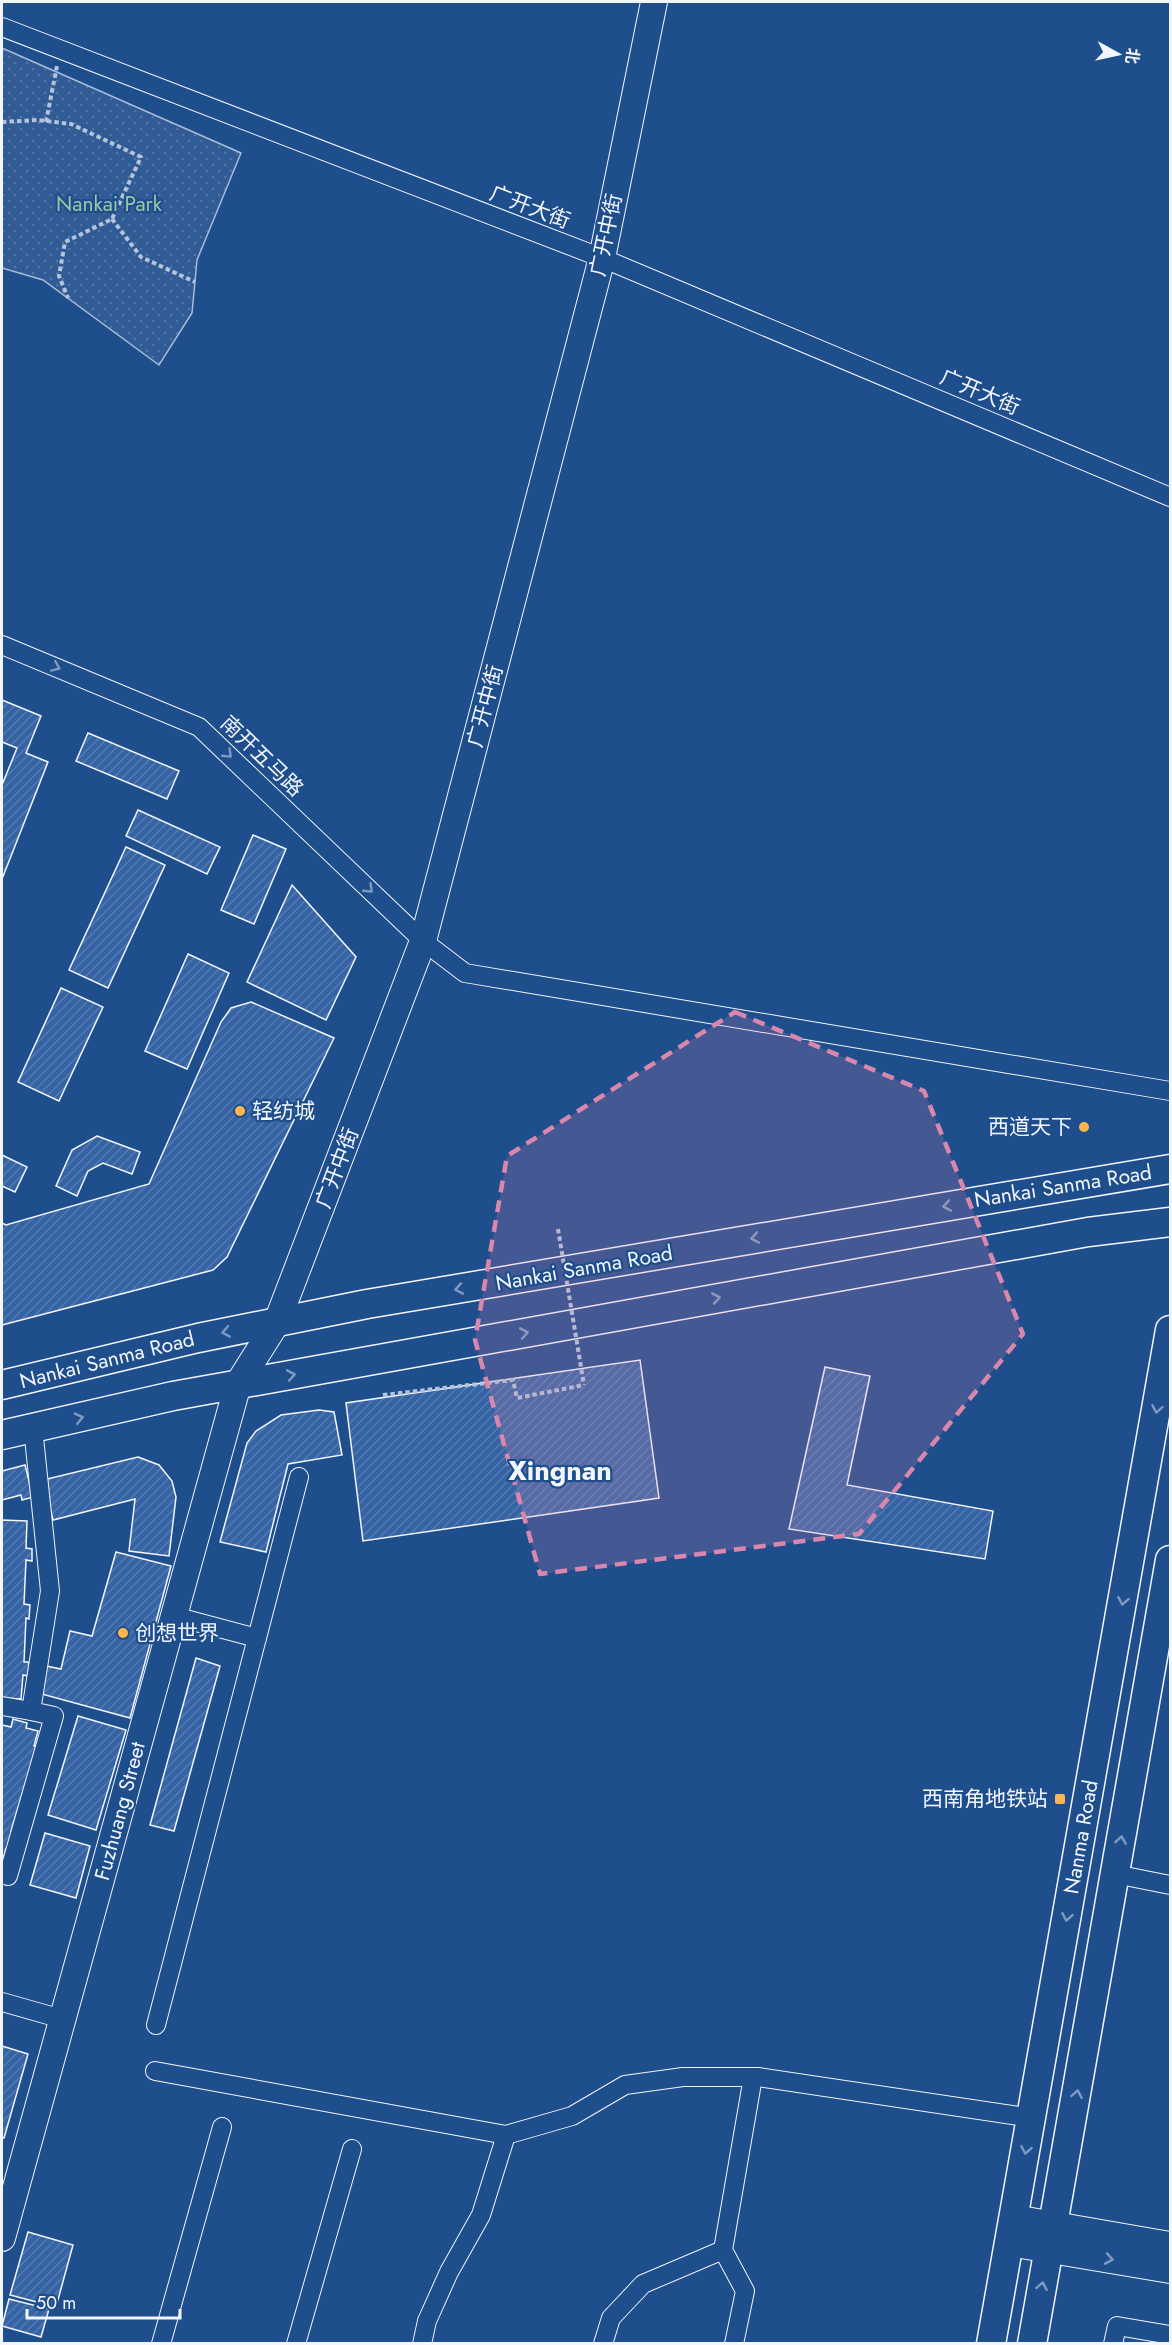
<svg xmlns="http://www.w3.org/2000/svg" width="1172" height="2345" font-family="Jost,'Noto Sans SC',sans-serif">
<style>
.park{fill:url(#park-dots);stroke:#a8bbd7;stroke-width:1.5}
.building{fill:url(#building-hatch);stroke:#f2f6ff;stroke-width:1.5}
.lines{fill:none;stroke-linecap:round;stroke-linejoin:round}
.street-casing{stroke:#f2f6ff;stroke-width:20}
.secondary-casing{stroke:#f2f6ff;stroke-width:28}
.primary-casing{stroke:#f2f6ff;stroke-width:31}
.path{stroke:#b3c4dc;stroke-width:4;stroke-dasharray:4.5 3;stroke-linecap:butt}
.street{stroke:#1f4e8c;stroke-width:18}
.secondary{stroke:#1f4e8c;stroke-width:26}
.primary{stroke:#1f4e8c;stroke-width:28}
.path-bridge{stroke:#b3c4dc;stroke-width:4;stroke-dasharray:4.5 3;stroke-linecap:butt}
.oneway{stroke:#7e9ac0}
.marked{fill:#da87ad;fill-opacity:0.2;stroke:#da87ad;stroke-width:4.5;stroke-dasharray:12 8;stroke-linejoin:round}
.poi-dot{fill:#ffb74d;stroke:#1f4e8c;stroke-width:2}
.labels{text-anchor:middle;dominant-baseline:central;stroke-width:4.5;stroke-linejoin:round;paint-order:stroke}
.park-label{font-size:21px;fill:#97c8a6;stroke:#1f4e8c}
.street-label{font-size:21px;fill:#f2f6ff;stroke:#1f4e8c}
.poi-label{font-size:21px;fill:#f2f6ff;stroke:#1f4e8c;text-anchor:start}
.district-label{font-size:27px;font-weight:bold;fill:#f2f6ff;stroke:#1f4e8c}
</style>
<defs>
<pattern id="park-dots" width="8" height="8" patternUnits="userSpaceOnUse" patternTransform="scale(1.5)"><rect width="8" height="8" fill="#305b95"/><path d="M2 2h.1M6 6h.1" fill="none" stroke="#4e73a5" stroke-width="1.8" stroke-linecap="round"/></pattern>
<pattern id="building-hatch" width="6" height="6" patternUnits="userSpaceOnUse" patternTransform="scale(1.5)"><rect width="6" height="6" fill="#3563a3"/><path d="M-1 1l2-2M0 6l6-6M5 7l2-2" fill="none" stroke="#537ab1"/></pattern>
</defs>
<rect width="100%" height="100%" fill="#1f4e8c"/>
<path class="park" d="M2 48 241 153 197 260 192 313 159 365 43 280 2 268Z"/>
<g class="building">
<path d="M2 700 41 716 26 753 48 762 2 879V785L17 748 2 742Z"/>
<path d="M88 733 179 771 167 799 76 761Z"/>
<path d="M138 810 220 847 207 874 126 836Z"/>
<path d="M253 835 286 849 254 924 221 910Z"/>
<path d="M126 847 165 865 108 988 69 970Z"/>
<path d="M292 885 356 957 326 1020 247 982Z"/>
<path d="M188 954 229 973 187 1069 145 1051Z"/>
<path d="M61 988 103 1007 59 1101 18 1082Z"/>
<path d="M251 1002 334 1038 227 1257 213 1270 2 1325V1223L6 1225 149 1184 221 1022 231 1008Z"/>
<path d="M97 1136 140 1152 132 1174 103 1163 88 1171 77 1196 56 1186 72 1150Z"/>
<path d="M2 1155 27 1167 15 1192 2 1186Z"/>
<path d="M640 1360 659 1498 363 1541 346 1403Z"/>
<path d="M825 1367 870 1376 847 1485 993 1511 985 1559 789 1529Z"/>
<path d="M319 1410 334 1412 342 1455 288 1464 266 1552 220 1542 247 1443 256 1431 281 1415Z"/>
<path d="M138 1457 159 1465 172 1481 176 1497 169 1556 129 1551 135 1499 53 1520 43 1480Z"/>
<path d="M25 1465 33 1497 22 1500 21 1495 2 1500V1471Z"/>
<path d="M2 1520 27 1521 26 1548 32 1549V1561L26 1560 24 1604 30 1605 29 1619 26 1618 24 1662H29L28 1676 23 1675 21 1699 2 1698Z"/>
<path d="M116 1552 171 1566 130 1718 38 1693 41 1665 61 1669 70 1631 92 1636Z"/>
<path d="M196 1658 220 1666 174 1831 150 1825Z"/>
<path d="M78 1716 126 1730 96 1830 48 1815Z"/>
<path d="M13 1719 27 1723 26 1728 38 1731 34 1746 40 1748 31 1779 27 1778 11 1831 17 1833 12 1851 6 1849 4 1856H2V1725L11 1727Z"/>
<path d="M45 1833 90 1846 76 1898 30 1885Z"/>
<path d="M2 2046 28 2054 4 2138H2Z"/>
<path d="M28 2232 73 2245 56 2307 10 2295Z"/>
<path d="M9 2299 49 2309 41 2337 2 2326Z"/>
</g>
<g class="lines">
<defs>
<g id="street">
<path d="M2 27 602 258 1170 497"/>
<path d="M2 645 199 727 423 941 465 973 1170 1091"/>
<path d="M174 1616 257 1638"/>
<path d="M2 1706 31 1711"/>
<path d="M2 1874 8 1876 54 1716 31 1711 50 1591 33 1428"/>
<path d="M1115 1874 1170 1885"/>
<path d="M2 2002 62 2019"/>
<path d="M156 2025 299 1477"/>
<path d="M155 2071 506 2135 572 2116 625 2085 683 2077H758L1032 2118"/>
<path d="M161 2344 222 2127"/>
<path d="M296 2344 352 2149"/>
<path d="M422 2344 427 2321 449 2272 481 2215 506 2135"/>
<path d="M603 2344 611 2318 643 2284 723 2250"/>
<path d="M734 2344 745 2291 723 2250 753 2077"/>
<path d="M1113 2344 1117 2326 1170 2335"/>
</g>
<g id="secondary">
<path d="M1014 2218 1170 2245"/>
<path d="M2 2238 238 1384 277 1322 423 941 602 258 654 2"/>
<path d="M1010 2243 1170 2270"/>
</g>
<g id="primary">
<path d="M2 1385 198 1338 367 1304 1170 1169"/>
<path d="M2 1435 173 1396 1088 1232 1170 1222"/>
<path d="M991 2344 1170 1330"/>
<path d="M1032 2344 1170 1560"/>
</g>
</defs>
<use href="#street" class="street-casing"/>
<use href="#secondary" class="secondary-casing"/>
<use href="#primary" class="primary-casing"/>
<g class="path">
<path d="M2 122 38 120 71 124 141 157 112 219 65 242 59 276 68 298"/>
<path d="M46 122 57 66"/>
<path d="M112 219 141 257 195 282"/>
<path d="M383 1395 513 1380 517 1398 584 1385"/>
</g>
<use href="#street" class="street"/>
<use href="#secondary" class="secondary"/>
<use href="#primary" class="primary"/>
<path class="path-bridge" d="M558 1229 584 1385"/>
</g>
<defs><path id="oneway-chevron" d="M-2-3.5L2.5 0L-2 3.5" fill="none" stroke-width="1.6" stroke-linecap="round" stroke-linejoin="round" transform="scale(1.5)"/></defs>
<g class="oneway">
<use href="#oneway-chevron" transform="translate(56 667) rotate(23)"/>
<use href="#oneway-chevron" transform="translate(228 754) rotate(44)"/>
<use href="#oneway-chevron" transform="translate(369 889) rotate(44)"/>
<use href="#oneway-chevron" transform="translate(947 1206) rotate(170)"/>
<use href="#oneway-chevron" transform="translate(755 1238) rotate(170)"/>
<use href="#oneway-chevron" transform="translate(459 1289) rotate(170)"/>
<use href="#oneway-chevron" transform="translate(716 1298) rotate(-10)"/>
<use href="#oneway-chevron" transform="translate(226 1332) rotate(169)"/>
<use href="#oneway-chevron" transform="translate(524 1333) rotate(-10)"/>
<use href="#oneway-chevron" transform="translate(291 1375) rotate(-10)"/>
<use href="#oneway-chevron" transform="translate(1157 1409) rotate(100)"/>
<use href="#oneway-chevron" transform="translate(79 1418) rotate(-13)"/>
<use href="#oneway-chevron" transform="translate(1123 1601) rotate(100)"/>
<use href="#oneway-chevron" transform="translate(1121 1840) rotate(-81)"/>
<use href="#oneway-chevron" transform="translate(1067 1917) rotate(100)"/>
<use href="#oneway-chevron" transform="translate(1077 2094) rotate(-80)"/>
<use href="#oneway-chevron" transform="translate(1026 2150) rotate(100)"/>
<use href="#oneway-chevron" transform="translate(1109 2259) rotate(10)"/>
<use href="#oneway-chevron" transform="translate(1042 2286) rotate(-80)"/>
</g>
<path class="marked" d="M735 1012 924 1091 1023 1334 859 1534 540 1574 475 1340 507 1156Z"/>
<g class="poi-dot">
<circle cx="240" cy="1111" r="6"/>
<circle cx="1084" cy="1127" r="6"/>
<circle cx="123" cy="1633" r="6"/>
<rect x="1054" y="1793" width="12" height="12" rx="3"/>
</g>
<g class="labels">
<g class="park-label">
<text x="109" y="204">Nankai Park</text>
</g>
<g class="street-label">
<text transform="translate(530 207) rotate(21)">广开大街</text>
<text transform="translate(606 235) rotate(-78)">广开中街</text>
<text transform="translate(980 392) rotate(23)">广开大街</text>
<text transform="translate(485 706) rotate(-75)">广开中街</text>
<text transform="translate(262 756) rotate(44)">南开五马路</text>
<text transform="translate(337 1168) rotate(-69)">广开中街</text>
<text transform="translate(1063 1186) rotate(-9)">Nankai Sanma Road</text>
<text transform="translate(584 1268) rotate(-10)">Nankai Sanma Road</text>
<text transform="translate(107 1360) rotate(-14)">Nankai Sanma Road</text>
<text transform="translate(120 1811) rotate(-75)">Fuzhuang Street</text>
<text transform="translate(1081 1837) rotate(-80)">Nanma Road</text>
</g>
<g class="poi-label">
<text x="252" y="1111">轻纺城</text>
<text x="1072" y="1127" text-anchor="end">西道天下</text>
<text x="135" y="1633">创想世界</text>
<text x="1048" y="1799" text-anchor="end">西南角地铁站</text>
</g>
<g class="district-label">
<text x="560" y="1470">Xingnan</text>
</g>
</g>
<rect width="1172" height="2345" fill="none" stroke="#f2f6ff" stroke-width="6"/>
<g transform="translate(1118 54) rotate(98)" stroke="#1f4e8c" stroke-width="4.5" paint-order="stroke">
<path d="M0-4.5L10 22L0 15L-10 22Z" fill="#f2f6ff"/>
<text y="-9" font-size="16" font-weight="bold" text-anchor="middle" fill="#f2f6ff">北</text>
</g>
<path d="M27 2309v9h153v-9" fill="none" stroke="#f2f6ff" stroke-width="3"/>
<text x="36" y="2309" font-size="18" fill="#f2f6ff" stroke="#1f4e8c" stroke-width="4.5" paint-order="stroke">50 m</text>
</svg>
